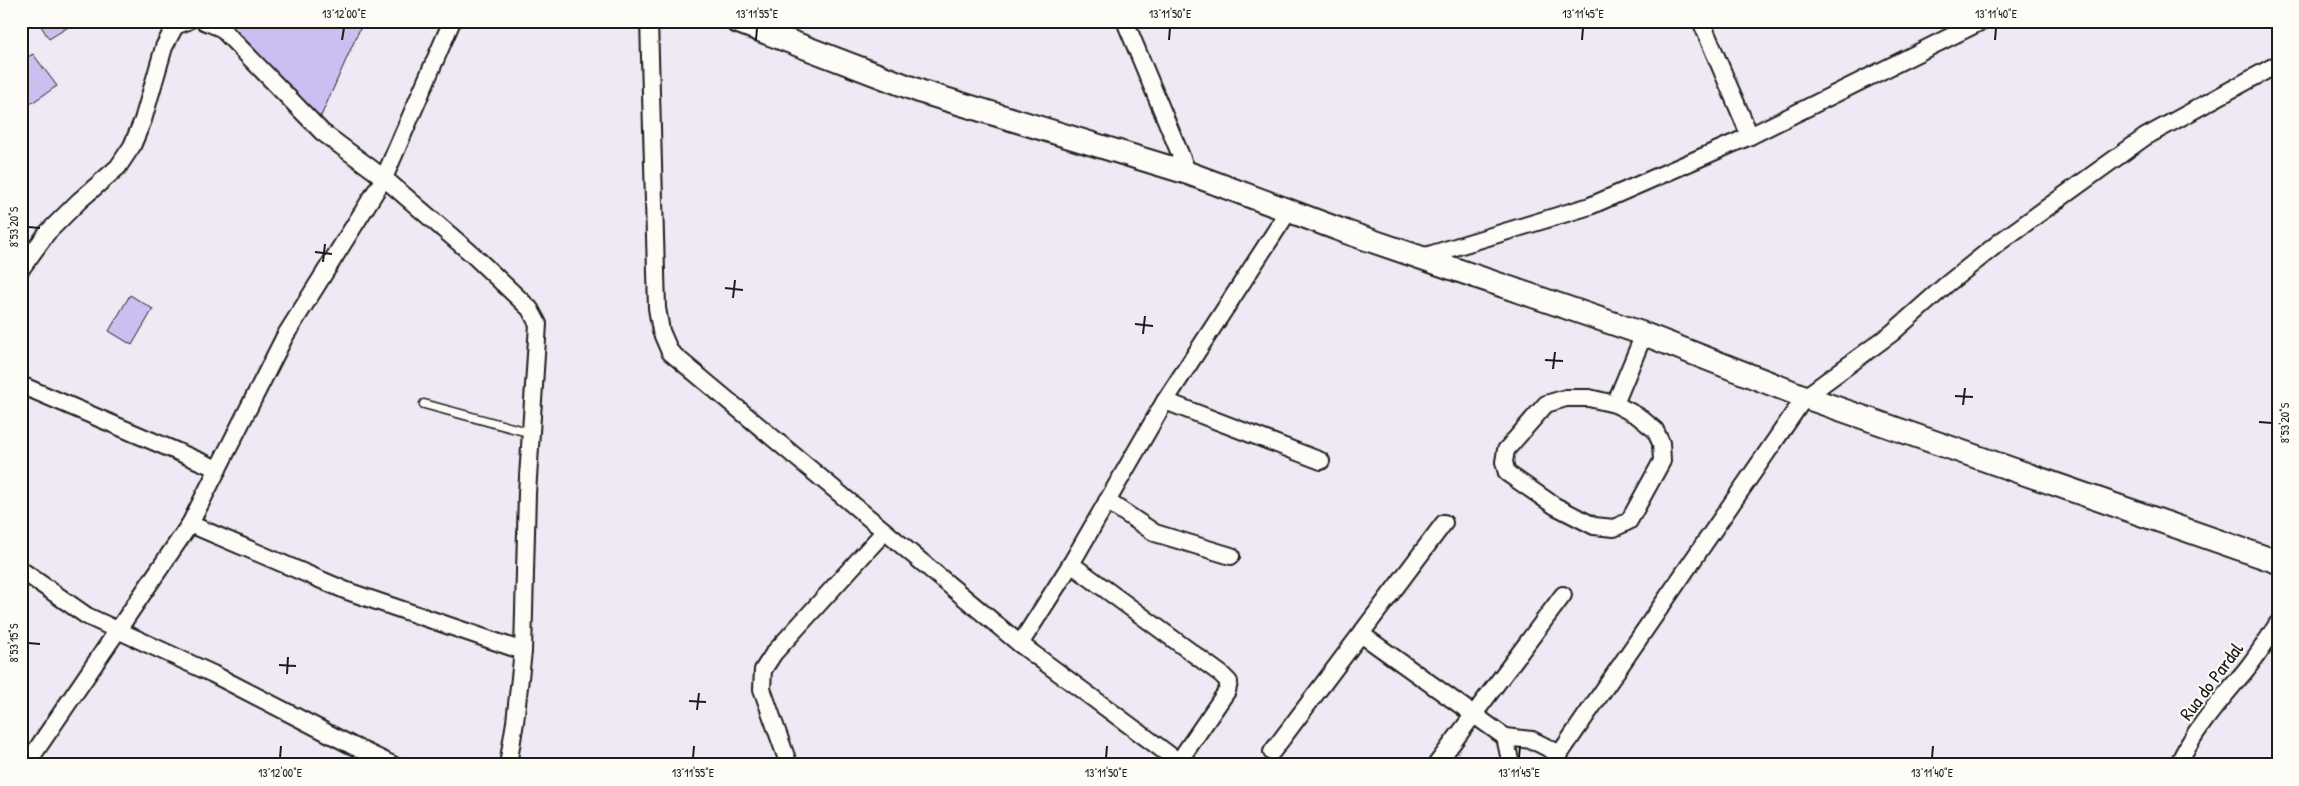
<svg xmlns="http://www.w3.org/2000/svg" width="2299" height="786" font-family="'Patrick Hand',sans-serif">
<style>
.building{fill:#ccbef0;stroke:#1c1c1c}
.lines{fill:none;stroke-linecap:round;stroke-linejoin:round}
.service-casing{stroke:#1c1c1c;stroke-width:11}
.minor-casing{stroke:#1c1c1c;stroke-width:20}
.secondary-casing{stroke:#1c1c1c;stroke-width:26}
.service{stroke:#fdfcf7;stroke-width:8}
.minor{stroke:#fdfcf7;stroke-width:16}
.secondary{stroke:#fdfcf7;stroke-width:22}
.ticks{fill:none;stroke:#1c1c1c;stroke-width:2}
.labels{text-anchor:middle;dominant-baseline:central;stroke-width:4;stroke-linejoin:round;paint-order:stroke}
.street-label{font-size:19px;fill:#1c1c1c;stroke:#fdfcf7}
.neatline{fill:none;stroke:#1c1c1c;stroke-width:2}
.ticks-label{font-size:12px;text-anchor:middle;fill:#1c1c1c}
</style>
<rect width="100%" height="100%" fill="#eee9f5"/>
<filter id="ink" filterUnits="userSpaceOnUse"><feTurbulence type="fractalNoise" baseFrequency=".02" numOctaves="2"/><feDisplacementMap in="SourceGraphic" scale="10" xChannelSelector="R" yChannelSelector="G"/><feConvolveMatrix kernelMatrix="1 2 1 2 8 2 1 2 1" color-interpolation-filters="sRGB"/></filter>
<g filter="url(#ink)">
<g class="building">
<path d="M38 21H78L49 39Z"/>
<path d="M227 21H357L362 24 317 125 224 25Z"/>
<path d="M361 21H372L370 26Z"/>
<path d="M33 54 57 86 21 110V61Z"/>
<path d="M130 295 153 309 132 345 109 331Z"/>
</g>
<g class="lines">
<defs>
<path id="service" d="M424 404 531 433"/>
<g id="minor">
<path d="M204 21 221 28 322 132 384 178 472 254 530 309 538 324 527 493 523 651 515 722 508 765"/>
<path d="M649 21 657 308 661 331 670 352 1020 644 1183 765"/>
<path d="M1125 21 1188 173"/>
<path d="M1701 21 1750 136"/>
<path d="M1419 258 1590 206 1750 136 1982 21"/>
<path d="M21 269 47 233 79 201 118 167 132 146 143 120 164 47 175 26 188 21"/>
<path d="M21 385 218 469"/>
<path d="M1566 398H1589L1615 404 1638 416 1655 430 1661 443 1662 461 1629 521 1614 528 1594 526 1555 506 1507 473 1504 462 1506 450 1546 404Z"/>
<path d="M1165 401 1321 461"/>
<path d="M1615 404 1644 334"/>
<path d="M1107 501 1155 533 1231 556"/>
<path d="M190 524 347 591 523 651"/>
<path d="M1071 564 1221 674 1229 682 1227 691 1179 761"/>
<path d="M21 570 87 616 213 674 351 745 393 765"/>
<path d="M1361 634 1505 737 1532 740 1560 754"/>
<path d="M1020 644 1071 564 1165 401 1288 212"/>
<path d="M1505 737 1511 765"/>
<path d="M1272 752 1444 523"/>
<path d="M26 765 190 524 285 336 384 178 452 21"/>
<path d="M789 765 762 689 763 670 774 653 884 532"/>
<path d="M1436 765 1563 595"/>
<path d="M1552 765 1805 397 1892 333 1946 285 2001 241 2145 137 2278 64"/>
<path d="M2178 765C2194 729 2221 700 2245 671 2257 656 2268 639 2278 623"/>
</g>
<path id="secondary" d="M736 21 922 92 1188 173 1346 232 1644 334 1805 397 2278 562"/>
</defs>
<use href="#service" class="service-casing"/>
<use href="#minor" class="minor-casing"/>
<use href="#secondary" class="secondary-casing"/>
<use href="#service" class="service"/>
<use href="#minor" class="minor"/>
<use href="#secondary" class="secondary"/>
</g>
</g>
<path class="ticks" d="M342 40 344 28M756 40 757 28M1169 40 1170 28M1582 40 1583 28M1995 40 1996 28M28 227 40 228M315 252 332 254M323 262 325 244M725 288 743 290M733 298 735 280M1135 324 1153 326M1143 334 1145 316M1545 360 1563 361M1553 369 1555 352M1955 396 1973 397M1963 405 1965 388M2259 422 2272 423M28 643 40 644M279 665 296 666M287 674 288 657M689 701 706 702M697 710 699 693M280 758 281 746M693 758 694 746M1106 758 1107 746M1519 758 1520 746M1932 758 1933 746"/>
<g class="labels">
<g class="street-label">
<text transform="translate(2211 681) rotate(-53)">Rua do Pardal</text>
</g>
</g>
<rect width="2299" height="786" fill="none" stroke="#fdfcf7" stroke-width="55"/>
<rect x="28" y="28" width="2244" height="730" class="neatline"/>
<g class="ticks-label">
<text x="344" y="18">13°12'00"E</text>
<text x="757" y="18">13°11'55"E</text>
<text x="1170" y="18">13°11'50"E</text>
<text x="1583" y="18">13°11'45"E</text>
<text x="1996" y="18">13°11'40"E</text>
<text transform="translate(14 227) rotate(-90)" y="4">8°53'20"S</text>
<text transform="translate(2285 423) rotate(-90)" y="4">8°53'20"S</text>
<text transform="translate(14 643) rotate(-90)" y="4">8°53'15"S</text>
<text x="280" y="777">13°12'00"E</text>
<text x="693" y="777">13°11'55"E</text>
<text x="1106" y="777">13°11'50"E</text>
<text x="1519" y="777">13°11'45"E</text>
<text x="1932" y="777">13°11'40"E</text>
</g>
</svg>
